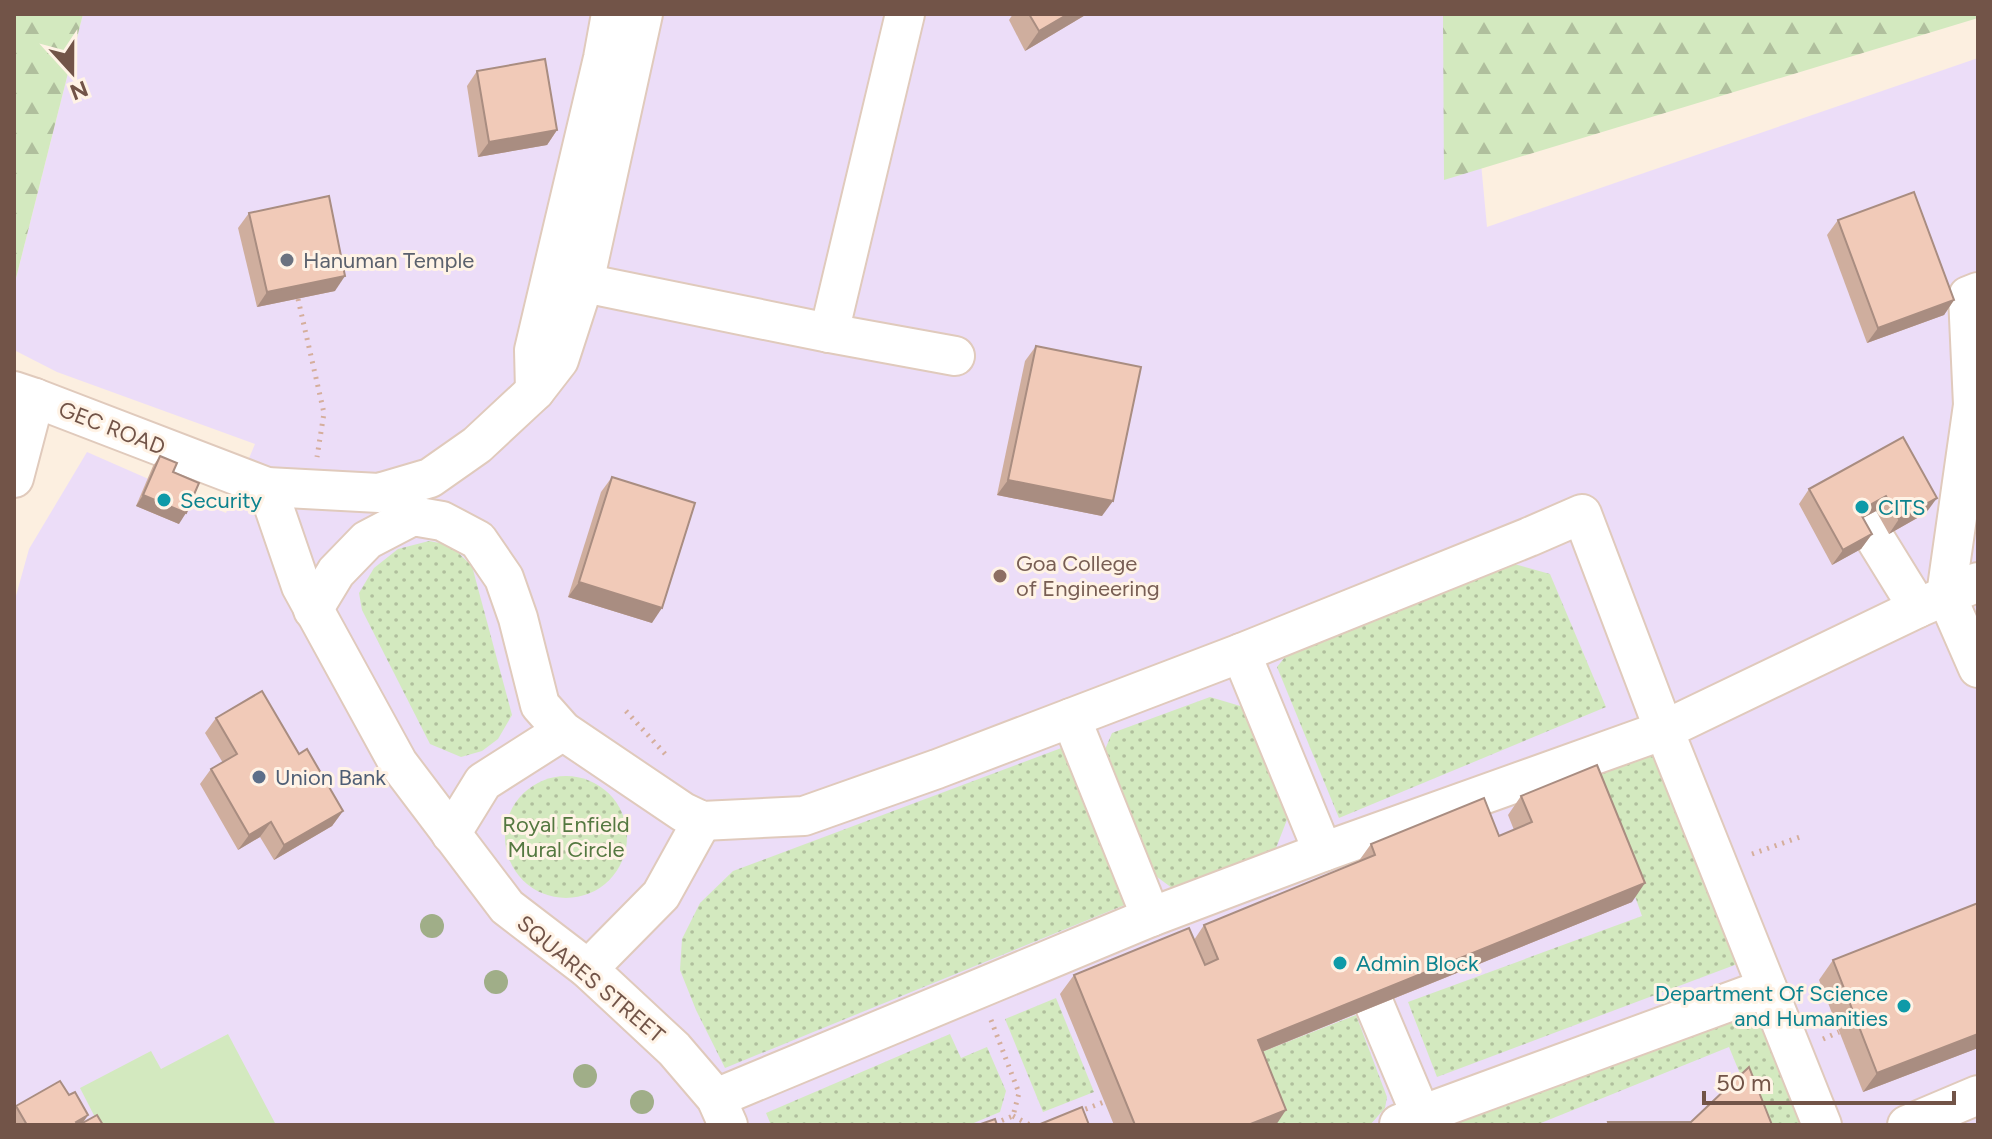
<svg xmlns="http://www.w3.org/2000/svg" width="1992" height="1139" font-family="Figtree,sans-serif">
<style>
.education{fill:#ecddf8}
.forest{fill:url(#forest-firs)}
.garden{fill:url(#garden-dots)}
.pitch{fill:#d3e9bf}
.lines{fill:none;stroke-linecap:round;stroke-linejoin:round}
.minor-casing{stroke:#e0cabc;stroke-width:42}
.path{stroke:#d5ae9c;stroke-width:5;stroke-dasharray:2 6;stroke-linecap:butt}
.minor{stroke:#fff;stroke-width:38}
.tree{fill:#a0ae88}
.wall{fill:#cfae9e}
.shaded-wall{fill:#a98d81}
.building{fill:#f1cab8;stroke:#a98d81;stroke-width:2}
.worship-dot{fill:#6b7280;stroke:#fff3e6;stroke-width:3}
.culture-dot{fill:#0f9aa8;stroke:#fff3e6;stroke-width:3}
.education-dot{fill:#8d6e63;stroke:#fff3e6;stroke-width:3}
.service-dot{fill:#5c6f8a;stroke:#fff3e6;stroke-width:3}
.labels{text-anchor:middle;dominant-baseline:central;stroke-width:6;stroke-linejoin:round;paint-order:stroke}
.worship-label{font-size:22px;fill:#5b616d;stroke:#fff3e6;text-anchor:start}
.street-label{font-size:22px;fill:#725448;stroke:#fff3e6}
.culture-label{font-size:22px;fill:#0d838f;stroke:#fff3e6;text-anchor:start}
.education-label{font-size:22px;fill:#785e54;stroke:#fff3e6;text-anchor:start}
.service-label{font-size:22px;fill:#4e5e75;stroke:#fff3e6;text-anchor:start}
.park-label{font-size:22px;fill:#547840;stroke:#fff3e6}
</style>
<defs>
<pattern id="forest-firs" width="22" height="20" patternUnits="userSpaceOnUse" patternTransform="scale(2)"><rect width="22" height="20" fill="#d3e9bf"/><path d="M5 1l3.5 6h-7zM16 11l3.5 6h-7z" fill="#b0bf9d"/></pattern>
<pattern id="garden-dots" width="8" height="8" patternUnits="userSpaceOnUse" patternTransform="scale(2)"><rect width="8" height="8" fill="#d3e9bf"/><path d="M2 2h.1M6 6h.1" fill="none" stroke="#b0bf9d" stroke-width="1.8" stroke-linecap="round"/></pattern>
</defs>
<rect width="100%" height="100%" fill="#fcefe0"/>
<path class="education" d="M83 14H1467L1487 227 1978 58V1125H14V603L29 549 87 452 226 513 255 444 57 372 14 350V286Z"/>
<g class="forest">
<path d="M14 14H83L14 286Z"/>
<path d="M1443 14H1978V18L1444 180Z"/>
</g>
<g class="garden">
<path d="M429 541 450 545 472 566 512 715 498 739 482 751 461 757 430 744 362 610 359 593 374 568 398 549Z"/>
<path d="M1507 562 1550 574 1606 707 1339 818 1277 667 1292 648Z"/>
<path d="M1210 697 1247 708 1290 812 1276 848 1172 888 1141 865 1101 759 1112 733Z"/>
<path d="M1064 747 1127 904 725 1068 696 1010 680 970 682 939 700 903 733 871Z"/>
<path d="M1661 751 1740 963 1437 1077 1408 1002 1642 916 1592 775Z"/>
<circle cx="566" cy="837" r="61"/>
<path d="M1762 996 1815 1125H1761L1729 1047 1536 1125H1443Z"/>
<path d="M1056 998 1094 1092 1043 1112 1005 1019Z"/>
<path d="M1356 1015 1387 1097 1385 1108 1370 1125H1270L1244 1059Z"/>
<path d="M950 1034 961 1058 987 1047 1006 1091 1000 1112 969 1125H771L766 1113Z"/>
</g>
<path class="pitch" d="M228 1034 276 1125H99L80 1088 151 1051 161 1069Z"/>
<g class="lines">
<defs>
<g id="minor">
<path d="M584 283 829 333 955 356"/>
<path d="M1978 292 1968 296 1973 405 1946 595 1978 668"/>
<path d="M829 333 905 14"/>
<path d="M14 391 35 398 267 487 379 493 430 478 477 445 535 391 559 360 584 283 643 14"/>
<path d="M535 391 534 350 603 58 611 14"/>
<path d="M14 478 35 398"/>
<path d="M267 487 301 586 398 763 507 907 588 969 674 1049 716 1098 728 1125"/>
<path d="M1868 527 1918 608"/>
<path d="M313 610 336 572 367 540 413 516 442 521 478 540 504 578 518 618 540 705 563 731 683 812 702 821 804 816 937 769 1241 653 1529 537 1582 514 1664 730 1822 1125"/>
<path d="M1241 653 1323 852"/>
<path d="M1071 718 1151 917"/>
<path d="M451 834 483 782 563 731"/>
<path d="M588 969 661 895 702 821"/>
<path d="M1375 1006 1421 1115 1399 1124"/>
<path d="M716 1098 1151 917 1323 852 1664 730 1918 608 1978 582"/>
<path d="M1421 1115 1767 988"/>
<path d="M1907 1125 1978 1095"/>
</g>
</defs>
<use href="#minor" class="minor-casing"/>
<g class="path">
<path d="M298 299 324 413 317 457"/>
<path d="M626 711 666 755"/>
<path d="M1752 854 1800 837"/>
<path d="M991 1020 1019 1093 1013 1116 991 1125"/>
<path d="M1823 1039 1839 1032"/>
<path d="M1078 1112 1104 1102"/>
<path d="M1013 1116 1030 1125"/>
</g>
<use href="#minor" class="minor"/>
</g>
<g class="tree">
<circle cx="432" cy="926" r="12"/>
<circle cx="496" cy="982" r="12"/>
<circle cx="585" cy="1076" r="12"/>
<circle cx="642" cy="1102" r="12"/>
</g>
<g class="wall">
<path d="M1013 14H1087L1025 51 1009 20Z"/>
<path d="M477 71 557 130 547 145 478 157 467 86Z"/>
<path d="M249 213 335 291 257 307 238 228Z"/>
<path d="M1838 220 1954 300 1944 315 1867 343 1827 235Z"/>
<path d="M1036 346 1102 516 997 495 1025 361Z"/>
<path d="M1903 437 1926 513 1889 534 1876 511 1863 518 1872 534 1861 549 1832 565 1799 504 1809 489Z"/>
<path d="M160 456 173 472 179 524 136 506 153 466Z"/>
<path d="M612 477 652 623 568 597 601 492Z"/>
<path d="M216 718 299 754 343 811 332 826 274 860 260 837 238 850 200 784 211 769 223 763 205 733Z"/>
<path d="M1521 796 1632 902 1262 1052 1276 1125H1114L1060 994 1074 975 1194 940 1204 925 1358 862 1371 844 1499 836 1514 830 1508 815Z"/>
<path d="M1978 903V1048L1863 1092 1819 980 1833 960Z"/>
<path d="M16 1106 88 1115 83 1123 103 1125H14V1109Z"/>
</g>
<g class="shaded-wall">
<path d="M1068 14H1087L1025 51 1039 31Z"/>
<path d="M557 130 547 145 478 157 489 142Z"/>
<path d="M345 276 335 291 257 307 267 292Z"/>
<path d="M1954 300 1944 315 1867 343 1878 328Z"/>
<path d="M1008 480 1113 501 1102 516 997 495Z"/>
<path d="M143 495 186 513 179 524 136 506Z"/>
<path d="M1886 496 1876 511 1848 526 1859 511Z"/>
<path d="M1937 498 1926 513 1889 534 1899 519Z"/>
<path d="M1872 534 1861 549 1832 565 1843 550Z"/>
<path d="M579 582 662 608 652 623 568 597Z"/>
<path d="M343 811 332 826 274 860 284 845Z"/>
<path d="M271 822 260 837 238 850 249 835Z"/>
<path d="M1645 883 1632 902 1244 1059 1258 1040Z"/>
<path d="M1978 1034V1048L1863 1092 1877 1073Z"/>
<path d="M1286 1110 1276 1125H1248Z"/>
<path d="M88 1115 81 1125H74L76 1122Z"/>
</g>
<g class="building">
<path d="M1029 14H1068L1039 31Z"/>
<path d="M545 59 557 130 489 142 477 71Z"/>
<path d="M1914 192 1954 300 1878 328 1838 220Z"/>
<path d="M329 196 345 276 267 292 249 213Z"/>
<path d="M1036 346 1141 367 1113 501 1008 480Z"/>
<path d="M1903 437 1937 498 1899 519 1886 496 1859 511 1872 534 1843 550 1809 489Z"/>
<path d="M160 456 177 463 173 472 199 483 186 513 143 495Z"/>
<path d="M612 477 695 503 662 608 579 582Z"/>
<path d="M262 691 299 754 307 749 343 811 284 845 271 822 249 835 211 769 237 754 216 718Z"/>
<path d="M1597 765 1645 883 1258 1040 1286 1110 1248 1125H1135L1074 975 1189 928 1205 965 1218 959 1204 925 1375 855 1371 844 1484 798 1499 836 1532 822 1521 796Z"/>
<path d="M1978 903V1034L1877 1073 1833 960Z"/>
<path d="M1749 1067 1772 1125H1609L1608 1122H1691Z"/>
<path d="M60 1081 69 1095 75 1092 88 1115 76 1122 78 1125H27L16 1106Z"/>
<path d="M1082 1107 1089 1125H1038Z"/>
<path d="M97 1115 103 1125H79Z"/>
<path d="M995 1119 997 1125H978Z"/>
</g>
<circle class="worship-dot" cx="287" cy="260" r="8"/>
<g class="culture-dot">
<circle cx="164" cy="500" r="8"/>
<circle cx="1862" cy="507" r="8"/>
<circle cx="1340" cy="963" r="8"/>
<circle cx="1904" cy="1006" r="8"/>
</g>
<circle class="education-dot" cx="1000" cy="576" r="8"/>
<circle class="service-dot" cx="259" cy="777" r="8"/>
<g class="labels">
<g class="worship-label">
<text x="303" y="260">Hanuman Temple</text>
</g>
<g class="street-label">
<text transform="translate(112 428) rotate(21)">GEC ROAD</text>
<text transform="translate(591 979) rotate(40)">SQUARES STREET</text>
</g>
<g class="culture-label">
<text x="180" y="500">Security</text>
<text x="1878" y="507">CITS</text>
<text x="1356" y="963">Admin Block</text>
<text x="1888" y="993" text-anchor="end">Department Of Science<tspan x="1888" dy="25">and Humanities</tspan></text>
</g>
<g class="education-label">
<text x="1016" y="563">Goa College<tspan x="1016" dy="25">of Engineering</tspan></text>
</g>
<g class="service-label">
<text x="275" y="777">Union Bank</text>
</g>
<g class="park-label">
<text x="566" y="824">Royal Enfield<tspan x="566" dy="25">Mural Circle</tspan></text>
</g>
</g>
<rect width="1992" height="1139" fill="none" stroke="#725448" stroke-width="32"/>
<g transform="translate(72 72) rotate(159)" stroke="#fff3e6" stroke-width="6" paint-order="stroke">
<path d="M0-6L14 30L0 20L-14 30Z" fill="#725448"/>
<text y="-12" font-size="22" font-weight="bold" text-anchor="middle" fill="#725448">N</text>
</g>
<path d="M1704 1091v12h250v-12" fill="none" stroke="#725448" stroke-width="4"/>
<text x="1716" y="1091" font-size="24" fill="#725448" stroke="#fff3e6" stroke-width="6" paint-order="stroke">50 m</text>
</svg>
